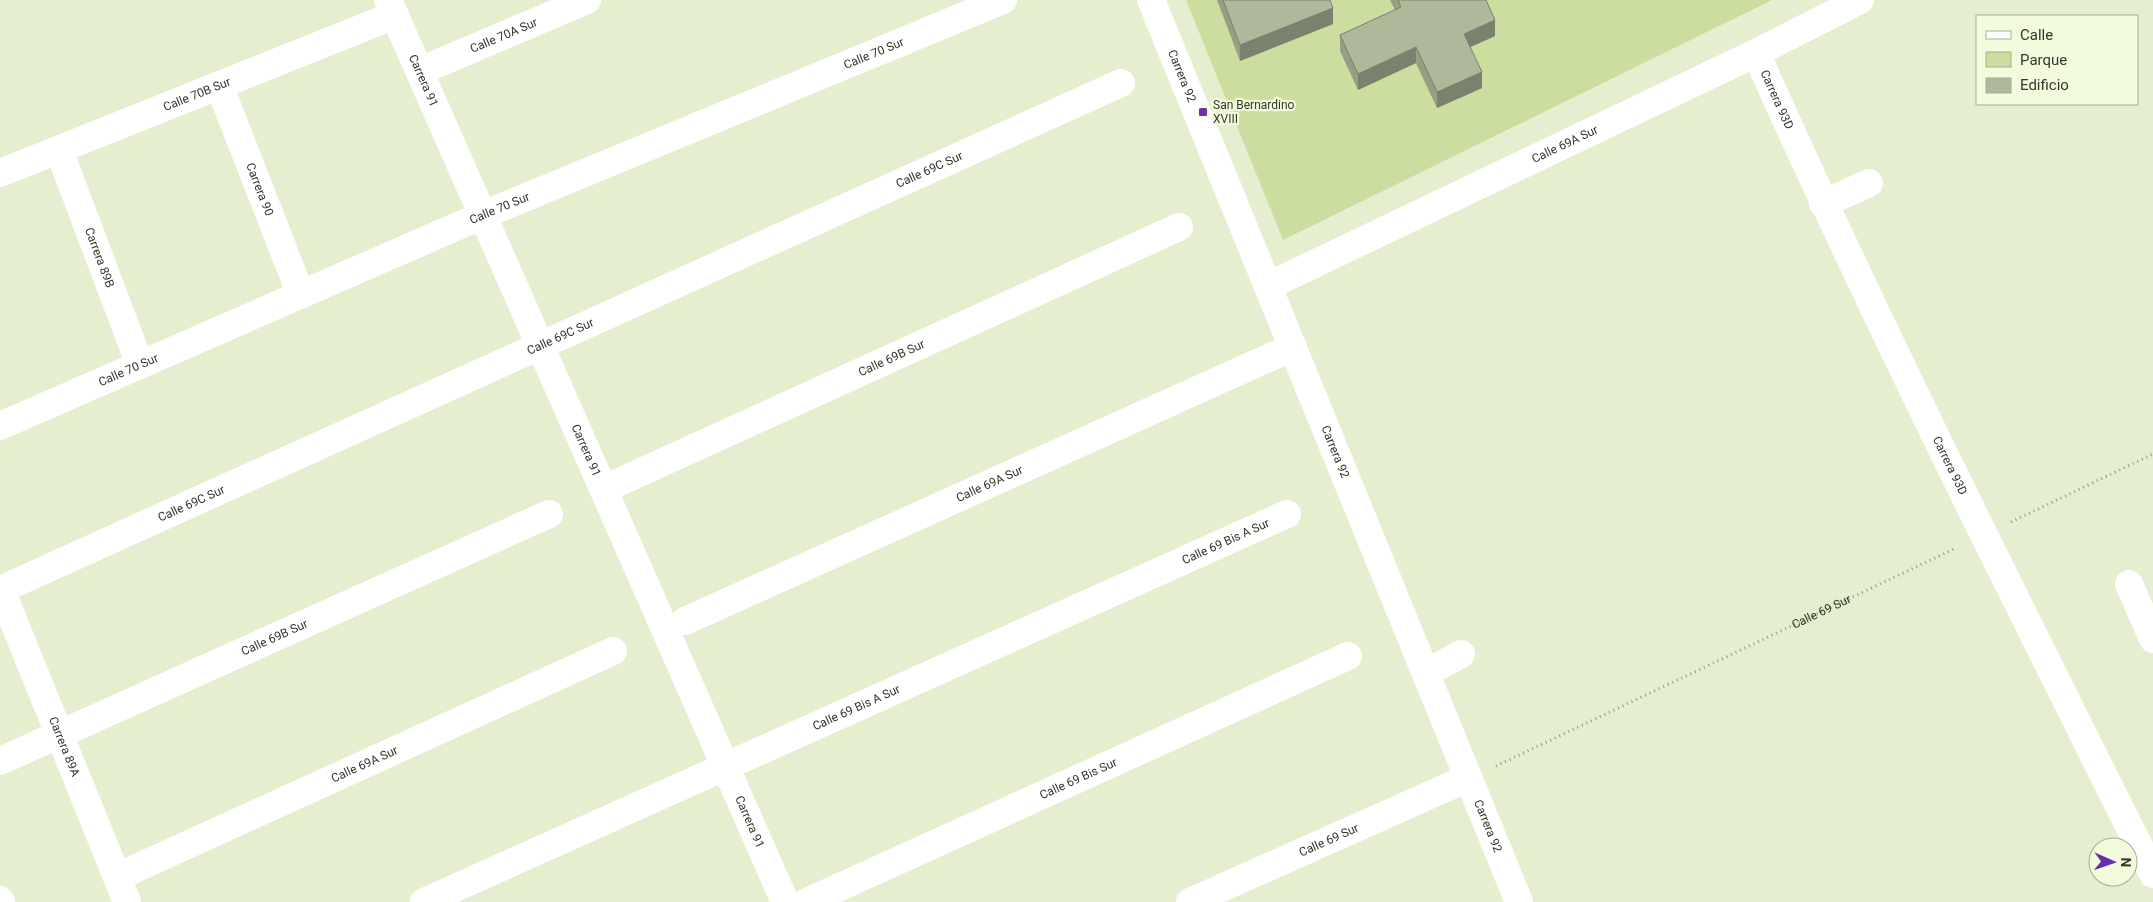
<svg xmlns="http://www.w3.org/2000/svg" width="2153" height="902" font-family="Roboto,sans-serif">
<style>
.green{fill:#ccdda0}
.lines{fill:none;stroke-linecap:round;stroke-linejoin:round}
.path{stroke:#939982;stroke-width:3;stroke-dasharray:1 4;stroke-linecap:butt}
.minor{stroke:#fff;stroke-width:28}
.wall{fill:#969e84}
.shaded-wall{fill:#7a816c}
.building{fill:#afb89a;stroke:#7a816c}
.poi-dot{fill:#6931a8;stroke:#f2fcdc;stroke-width:2}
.labels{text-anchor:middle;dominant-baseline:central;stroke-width:4.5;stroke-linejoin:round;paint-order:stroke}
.street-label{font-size:12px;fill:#33372b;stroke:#f2fcdc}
.poi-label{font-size:12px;fill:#33372b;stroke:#f2fcdc;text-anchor:start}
</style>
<rect width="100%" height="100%" fill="#e5eece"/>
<path class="green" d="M1186 0H1772L1283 240Z"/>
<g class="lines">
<g class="path">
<path d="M2011 522 2153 454"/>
<path id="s1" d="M1496 766 1956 548"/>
</g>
<g class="minor">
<path id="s2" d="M388 0 785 902"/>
<path id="s3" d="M1151 0 1519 902"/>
<path id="s4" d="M1756 53C1880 331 2017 602 2153 874"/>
<path id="s5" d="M420 71 587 0"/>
<path id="s6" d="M219 85 301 295"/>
<path id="s7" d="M59 150 140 365"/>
<path id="s8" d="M0 173 395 15"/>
<path d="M1823 204 1869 183"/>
<path id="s9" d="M1268 286 1756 53 1860 0"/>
<path id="s10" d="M0 426 483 215 1003 0"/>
<path id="s11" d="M604 489 1179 227"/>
<path d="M2129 584 2153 639"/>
<path id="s12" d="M0 590 1121 83"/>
<path id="s13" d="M1 590 127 902"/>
<path id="s14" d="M685 621 1293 347"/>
<path d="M1426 673 1461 654"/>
<path id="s15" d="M0 761 549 514"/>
<path id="s16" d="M117 877 613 651"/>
<path d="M0 900 1 902"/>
<path id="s17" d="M424 902 1287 514"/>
<path id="s18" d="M807 902 1348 656"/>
<path id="s19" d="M1190 902 1468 778"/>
</g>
</g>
<g class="wall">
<path d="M1217 0H1330L1333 24 1240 61Z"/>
<path d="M1390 0H1486L1495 36 1470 47 1482 88 1437 108 1416 63 1358 90 1340 51V35L1395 10Z"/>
</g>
<g class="shaded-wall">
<path d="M1333 8V24L1240 61V45Z"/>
<path d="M1495 20V36L1464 50V34Z"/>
<path d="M1416 47V63L1358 90V74Z"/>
<path d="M1482 72V88L1437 108V92Z"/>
</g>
<g class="building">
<path d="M1223 0H1330L1333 8 1240 45Z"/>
<path d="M1398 0H1486L1495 20 1464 34 1482 72 1437 92 1416 47 1358 74 1340 35 1401 7Z"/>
</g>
<rect class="poi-dot" x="1198" y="107" width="10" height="10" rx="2.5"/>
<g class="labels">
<g class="street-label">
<text stroke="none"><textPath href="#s5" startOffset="91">Calle 70A Sur</textPath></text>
<text stroke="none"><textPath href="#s10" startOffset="950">Calle 70 Sur</textPath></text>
<text stroke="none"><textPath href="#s3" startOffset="82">Carrera 92</textPath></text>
<text stroke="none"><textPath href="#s2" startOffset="88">Carrera 91</textPath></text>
<text stroke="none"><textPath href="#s8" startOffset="212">Calle 70B Sur</textPath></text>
<text stroke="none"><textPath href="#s4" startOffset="51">Carrera 93D</textPath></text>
<text stroke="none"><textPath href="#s9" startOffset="329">Calle 69A Sur</textPath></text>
<text stroke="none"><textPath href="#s12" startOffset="1020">Calle 69C Sur</textPath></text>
<text stroke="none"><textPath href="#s6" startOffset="112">Carrera 90</textPath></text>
<text stroke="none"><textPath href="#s10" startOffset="545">Calle 70 Sur</textPath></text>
<text stroke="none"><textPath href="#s7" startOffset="115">Carrera 89B</textPath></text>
<text stroke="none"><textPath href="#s12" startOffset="615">Calle 69C Sur</textPath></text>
<text stroke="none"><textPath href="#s11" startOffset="316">Calle 69B Sur</textPath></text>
<text stroke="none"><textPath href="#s10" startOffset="140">Calle 70 Sur</textPath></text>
<text stroke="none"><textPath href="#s2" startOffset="492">Carrera 91</textPath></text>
<text stroke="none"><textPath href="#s3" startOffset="488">Carrera 92</textPath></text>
<text stroke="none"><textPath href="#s4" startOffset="456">Carrera 93D</textPath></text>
<text stroke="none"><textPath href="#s14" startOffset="334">Calle 69A Sur</textPath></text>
<text stroke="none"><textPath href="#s12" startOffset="210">Calle 69C Sur</textPath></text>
<text stroke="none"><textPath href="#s17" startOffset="879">Calle 69 Bis A Sur</textPath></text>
<text stroke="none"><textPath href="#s1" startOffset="360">Calle 69 Sur</textPath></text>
<text stroke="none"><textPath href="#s15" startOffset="301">Calle 69B Sur</textPath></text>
<text stroke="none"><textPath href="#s17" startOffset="474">Calle 69 Bis A Sur</textPath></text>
<text stroke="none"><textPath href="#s13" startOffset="169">Carrera 89A</textPath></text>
<text stroke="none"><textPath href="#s16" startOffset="272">Calle 69A Sur</textPath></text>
<text stroke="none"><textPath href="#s18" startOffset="298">Calle 69 Bis Sur</textPath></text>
<text stroke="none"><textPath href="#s2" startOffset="898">Carrera 91</textPath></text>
<text stroke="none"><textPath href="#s3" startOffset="892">Carrera 92</textPath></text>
<text stroke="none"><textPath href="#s19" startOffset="152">Calle 69 Sur</textPath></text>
</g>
<g class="poi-label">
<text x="1213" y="105">San Bernardino<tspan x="1213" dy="14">XVIII</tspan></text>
</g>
</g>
<rect x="1976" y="15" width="162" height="90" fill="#f2fcdc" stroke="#a6ad95"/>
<rect x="1986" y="31" width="25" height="8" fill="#ffffff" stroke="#a6ad95"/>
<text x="2020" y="40" font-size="15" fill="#33372b">Calle</text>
<rect x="1986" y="52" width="25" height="15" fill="#ccdda0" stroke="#a6ad95"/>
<text x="2020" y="65" font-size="15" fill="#33372b">Parque</text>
<rect x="1986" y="78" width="25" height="15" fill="#afb89a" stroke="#a6ad95"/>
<text x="2020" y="90" font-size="15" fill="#33372b">Edificio</text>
<g transform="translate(2113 862) rotate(92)"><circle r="24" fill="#f2fcdc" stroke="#a6ad95"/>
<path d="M0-4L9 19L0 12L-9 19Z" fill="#6931a8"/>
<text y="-8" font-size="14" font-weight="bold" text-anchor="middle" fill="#33372b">N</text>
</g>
</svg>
